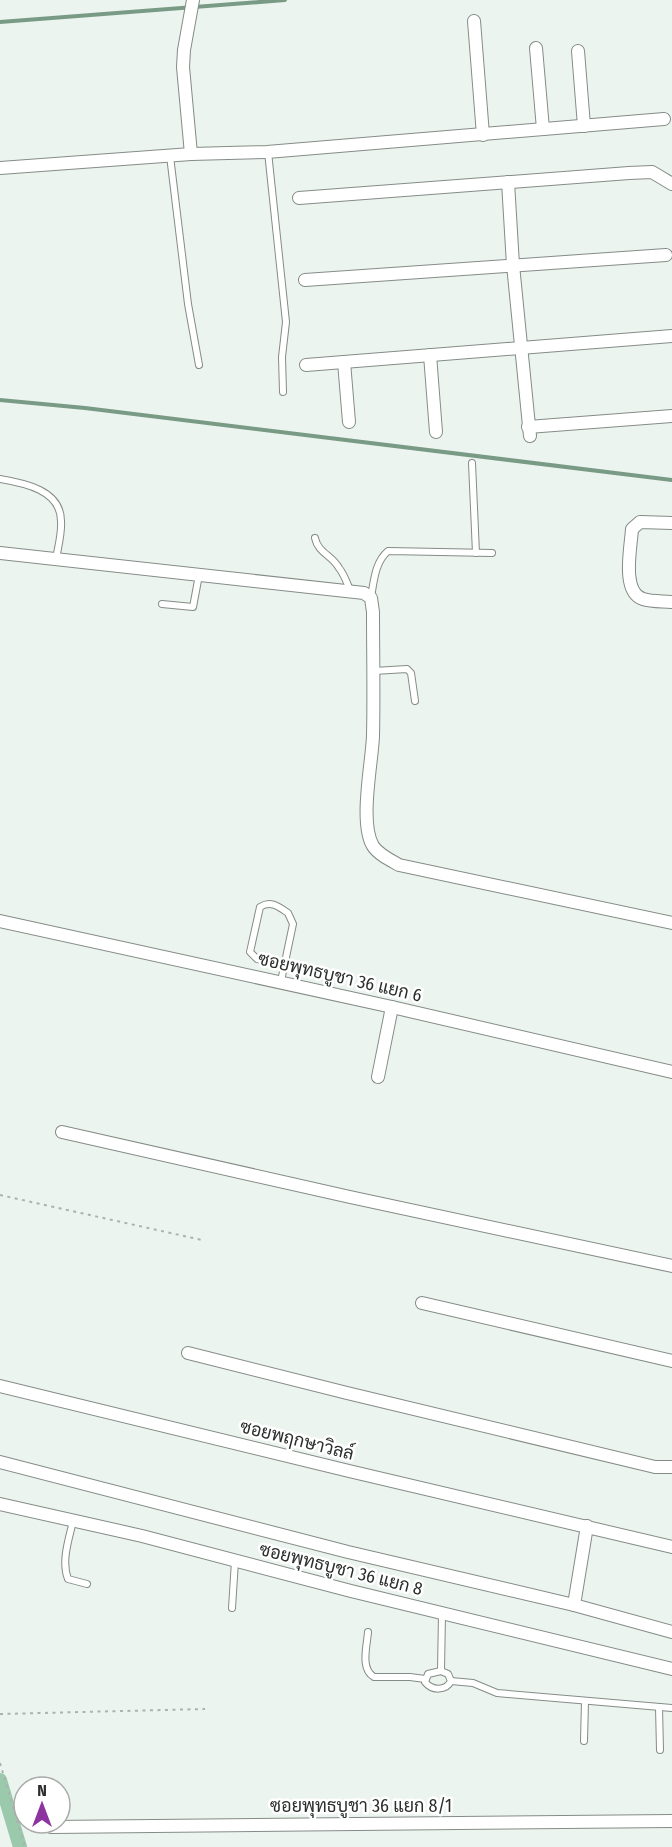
<svg xmlns="http://www.w3.org/2000/svg" width="672" height="1847" font-family="'Fira Sans Condensed',Sarabun,sans-serif">
<style>
.lines{fill:none;stroke-linecap:round;stroke-linejoin:round}
.stream{stroke:#799a85;stroke-width:4}
.canal{stroke:#9ac9ab;stroke-width:14}
.service-casing{stroke:#858c87;stroke-width:8}
.minor-casing{stroke:#858c87;stroke-width:14}
.path{stroke:#acb2ae;stroke-width:2;stroke-dasharray:3 4.5;stroke-linecap:butt}
.service{stroke:#fff;stroke-width:6}
.minor{stroke:#fff;stroke-width:12}
.labels{text-anchor:middle;dominant-baseline:central;stroke-width:5;stroke-linejoin:round;paint-order:stroke}
.street-label{font-size:18px;fill:#2b2e2c;stroke:#fff}
</style>
<rect width="100%" height="100%" fill="#ecf4ef"/>
<g class="lines">
<g class="stream">
<path d="M0 22 285 0"/>
<path d="M0 400 85 408 672 480"/>
</g>
<path class="canal" d="M0 1780 20 1847"/>
<defs>
<g id="service">
<path d="M268 152 286 322 282 357 283 392"/>
<path d="M170 156 188 304 199 365"/>
<path d="M472 463 476 553"/>
<path d="M0 479C24 483 61 490 61 521 62 533 58 547 56 559"/>
<path d="M315 538C318 553 332 555 339 568 344 574 347 583 350 590"/>
<path d="M371 597C374 581 375 562 388 551L492 553"/>
<path d="M162 604 193 607 199 575"/>
<path d="M374 671 407 669 411 673 415 701"/>
<path d="M281 981 293 924 288 913C279 907 271 900 260 907L250 952 257 959 284 966"/>
<path d="M73 1521C69 1539 61 1561 68 1579L87 1584"/>
<path d="M232 1608 235 1561"/>
<path d="M368 1632C367 1646 360 1669 374 1677H410L425 1679"/>
<path d="M441 1671 448 1674 451 1681C446 1691 432 1691 425 1682L428 1674Z"/>
<path d="M441 1671 442 1613"/>
<path d="M451 1681 473 1683 497 1693 672 1708"/>
<path d="M659 1707 660 1750"/>
<path d="M584 1741 585 1701"/>
</g>
<g id="minor">
<path d="M474 21 483 135"/>
<path d="M536 48 543 129"/>
<path d="M578 51 584 126"/>
<path d="M191 154 183 67 184 50 193 0"/>
<path d="M0 168 191 154 267 152 664 119"/>
<path d="M508 182 513 265 530 436"/>
<path d="M299 198 629 173 652 172 672 184"/>
<path d="M305 280 666 255"/>
<path d="M430 355 436 432"/>
<path d="M344 362 349 422"/>
<path d="M306 365 672 336"/>
<path d="M528 427 672 416"/>
<path d="M672 523 640 522 632 529C631 547 621 592 643 599 652 602 663 601 672 602"/>
<path d="M0 553 364 593 371 598 373 612C373 653 374 695 373 736 372 763 359 823 373 846 378 854 390 860 399 865L672 923"/>
<path d="M0 921 392 1007 672 1072"/>
<path d="M378 1077 392 1007"/>
<path d="M62 1132 350 1197 672 1266"/>
<path d="M422 1303 672 1361"/>
<path d="M188 1353 347 1393 655 1467H672"/>
<path d="M0 1386 349 1471 672 1547"/>
<path d="M0 1462 348 1552 574 1605 672 1632"/>
<path d="M0 1504 142 1536 351 1591 672 1669"/>
<path d="M574 1605 587 1526"/>
<path d="M51 1827 672 1821"/>
</g>
</defs>
<use href="#service" class="service-casing"/>
<use href="#minor" class="minor-casing"/>
<g class="path">
<path d="M0 1195 202 1240"/>
<path d="M0 1714 205 1709"/>
<path d="M0 1763 25 1847"/>
</g>
<use href="#service" class="service"/>
<use href="#minor" class="minor"/>
</g>
<g class="labels">
<g class="street-label">
<text transform="translate(340 977) rotate(13)">ซอยพุทธบูชา 36 แยก 6</text>
<text transform="translate(297 1440) rotate(14)">ซอยพฤกษาวิลล์</text>
<text transform="translate(341 1569) rotate(14)">ซอยพุทธบูชา 36 แยก 8</text>
<text x="361" y="1806">ซอยพุทธบูชา 36 แยก 8/1</text>
</g>
</g>
<g transform="translate(42 1805)"><circle r="28" fill="#ffffff" stroke="#aaabab" stroke-width="1.5"/>
<path d="M0-4.5L10 22L0 15L-10 22Z" fill="#8d34a0"/>
<text y="-9" font-size="16" font-weight="bold" text-anchor="middle" fill="#2b2e2c">N</text>
</g>
</svg>
